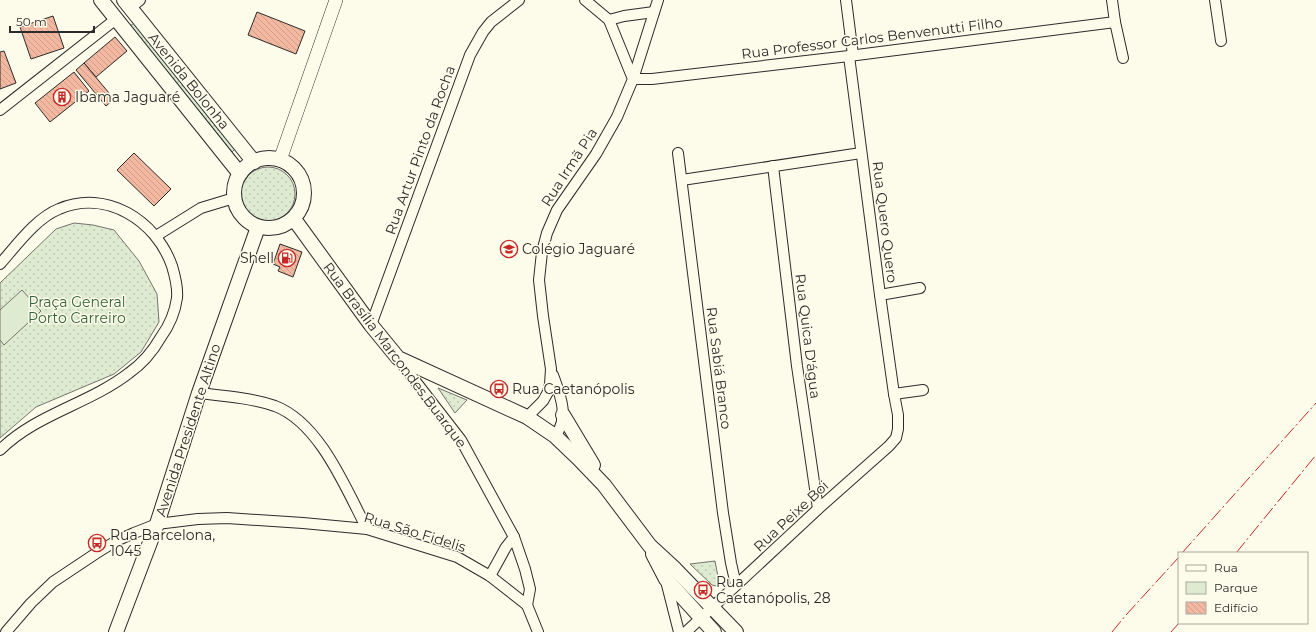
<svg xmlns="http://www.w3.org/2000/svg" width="1316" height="632" font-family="Montserrat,sans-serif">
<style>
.green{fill:url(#green-dots);stroke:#74746e}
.pitch{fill:#deebd1;stroke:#74746e}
.building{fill:url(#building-back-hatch);stroke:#2b2b2b}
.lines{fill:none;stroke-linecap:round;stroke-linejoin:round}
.minor-casing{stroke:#2b2b2b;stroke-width:12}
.tertiary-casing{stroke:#2b2b2b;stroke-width:14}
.secondary-casing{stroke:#2b2b2b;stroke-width:16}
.minor{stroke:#fdfbea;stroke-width:10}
.tertiary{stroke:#fdfbea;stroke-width:13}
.secondary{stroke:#fdfbea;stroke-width:14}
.power{stroke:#c62828;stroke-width:1;stroke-dasharray:14 3 2 3;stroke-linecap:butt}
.labels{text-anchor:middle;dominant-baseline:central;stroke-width:3;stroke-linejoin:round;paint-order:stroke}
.street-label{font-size:14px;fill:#2b2b2b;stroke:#fdfbea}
.poi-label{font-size:14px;fill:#2b2b2b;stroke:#fdfbea;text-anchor:start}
.park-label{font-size:14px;fill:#34623c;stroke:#fdfbea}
</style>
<defs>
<pattern id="green-dots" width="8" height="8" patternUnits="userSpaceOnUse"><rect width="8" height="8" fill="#deebd1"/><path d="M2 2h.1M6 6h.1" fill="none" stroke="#bfcab4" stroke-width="1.8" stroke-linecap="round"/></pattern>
<pattern id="building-back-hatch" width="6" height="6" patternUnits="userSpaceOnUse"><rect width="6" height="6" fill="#f2b8a0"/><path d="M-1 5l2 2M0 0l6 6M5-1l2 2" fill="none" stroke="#d09e8a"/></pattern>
</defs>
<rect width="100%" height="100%" fill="#fdfbea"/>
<g class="green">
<path d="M134 23 235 149 232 152 130 26Z"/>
<circle cx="268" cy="194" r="27"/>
<path d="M74 223 93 225 114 230 139 261 157 294 159 322 141 352 114 374 36 407 0 438V283L56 229Z"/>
<path d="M438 388 467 400 455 413Z"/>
<path d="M715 561 719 582 716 586 712 585 690 564Z"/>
</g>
<path class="pitch" d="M22 290 41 311 4 345 0 340V310Z"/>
<g class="building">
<path d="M257 12 305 31 296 54 248 35Z"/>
<path d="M53 16 64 48 31 59 20 27Z"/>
<path d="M115 37 127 51 96 77 84 63Z"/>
<path d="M4 51 16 83 0 89V52Z"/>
<path d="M84 63 114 99 106 106 76 70Z"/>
<path d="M74 72 89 91 50 122 35 103Z"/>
<path d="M134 153 171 189 154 206 117 170Z"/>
<path d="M280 244 302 252 293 277 278 271 280 267 273 264Z"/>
</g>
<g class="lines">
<defs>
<g id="minor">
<path d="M658 0 633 79H652L849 56 1115 22"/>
<path d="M846 0 853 55"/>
<path d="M1112 0 1115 22 1123 58"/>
<path d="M1215 0 1221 41"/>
<path d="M130 8 140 0"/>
<path d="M609 20 624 16 654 12"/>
<path d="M0 110 116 19"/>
<path d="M678 153 723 513 731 563 736 585"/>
<path d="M773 166 797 366 818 509"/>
<path d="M682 180 861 153"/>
<path d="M156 236 201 208 234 198"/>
<path d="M0 264C16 246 36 218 59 209 106 189 156 220 172 266 175 276 178 288 177 298 175 312 169 326 161 337 153 351 142 364 129 373 89 404 36 414 0 450"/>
<path d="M880 295 920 288"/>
<path d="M371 325 470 55 483 32 491 22 519 0"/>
<path d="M399 360 461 440 514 537 525 569 530 589 527 605"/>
<path d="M553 375C560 394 570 418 555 436"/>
<path d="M199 393C225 396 251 398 275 406 320 423 346 489 367 529"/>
<path d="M894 394 923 390"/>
<path d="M527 417 543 401 548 392 550 384 551 369 543 316 539 280 542 252 547 233 557 210 596 154 617 117 633 79 609 20 585 0"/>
<path d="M490 576 506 547 514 537"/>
<path d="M666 581 679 632"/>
<path d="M6 632 31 603 53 582 95 554 116 541 134 533 157 524 198 519 227 518 303 523 367 529 457 557 490 576 527 605 538 632"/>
<path d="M686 632 818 509 889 446 896 438 898 429V415L894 394 880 295 849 56"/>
</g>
<path id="tertiary" d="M280 160 336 0"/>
<g id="secondary">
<path d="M101 0 240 174"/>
<path d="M124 0 254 162"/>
<circle cx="269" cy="193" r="35"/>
<path d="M294 219 371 325 398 358 527 417 555 436 579 459 604 485 650 546 675 569 736 632"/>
<path d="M563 415 593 465"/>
<path d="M653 554 666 579 714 632"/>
<path d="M116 632 157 524 199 393 258 227"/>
</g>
</defs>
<use href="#minor" class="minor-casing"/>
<use href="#tertiary" class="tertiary-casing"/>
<use href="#secondary" class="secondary-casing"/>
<use href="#minor" class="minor"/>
<use href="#tertiary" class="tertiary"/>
<use href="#secondary" class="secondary"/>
<g class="power">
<path d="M1182 553 1316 403"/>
<path d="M1236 553 1316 455"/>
<path d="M1112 632 1126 615 1179 557"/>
<path d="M1171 632 1179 623"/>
</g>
</g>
<defs>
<symbol id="building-ring" viewBox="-11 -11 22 22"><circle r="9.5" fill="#fdfbea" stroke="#c62828" stroke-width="1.5"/><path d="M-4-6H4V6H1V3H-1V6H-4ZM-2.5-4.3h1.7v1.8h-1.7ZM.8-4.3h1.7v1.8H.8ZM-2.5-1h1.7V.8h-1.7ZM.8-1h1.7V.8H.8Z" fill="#c62828"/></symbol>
<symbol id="school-ring" viewBox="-11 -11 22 22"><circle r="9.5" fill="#fdfbea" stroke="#c62828" stroke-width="1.5"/><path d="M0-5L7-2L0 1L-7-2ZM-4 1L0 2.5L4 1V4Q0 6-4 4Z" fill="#c62828"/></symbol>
<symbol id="fuel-ring" viewBox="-11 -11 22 22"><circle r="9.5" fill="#fdfbea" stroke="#c62828" stroke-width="1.5"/><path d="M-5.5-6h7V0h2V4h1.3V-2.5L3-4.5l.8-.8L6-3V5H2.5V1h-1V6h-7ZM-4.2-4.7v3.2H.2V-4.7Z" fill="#c62828"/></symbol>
<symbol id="bus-ring" viewBox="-11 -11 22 22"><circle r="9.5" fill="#fdfbea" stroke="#c62828" stroke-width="1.5"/><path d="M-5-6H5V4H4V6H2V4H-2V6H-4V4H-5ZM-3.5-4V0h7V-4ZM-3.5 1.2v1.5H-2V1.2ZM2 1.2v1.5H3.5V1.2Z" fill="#c62828"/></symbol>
</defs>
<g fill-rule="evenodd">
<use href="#building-ring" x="52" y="87" width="20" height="20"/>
<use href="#school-ring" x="499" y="239" width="20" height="20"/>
<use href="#fuel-ring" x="277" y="248" width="20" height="20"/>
<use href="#bus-ring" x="489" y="379" width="20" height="20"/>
<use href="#bus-ring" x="87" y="533" width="20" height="20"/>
<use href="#bus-ring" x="693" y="580" width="20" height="20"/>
</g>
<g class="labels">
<g class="street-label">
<text transform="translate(872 38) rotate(-7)">Rua Professor Carlos Benvenutti Filho</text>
<text transform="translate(189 81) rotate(51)">Avenida Bolonha</text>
<text transform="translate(420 150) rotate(-70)">Rua Artur Pinto da Rocha</text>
<text transform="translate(569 167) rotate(-57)">Rua Irmã Pia</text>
<text transform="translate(885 222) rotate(83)">Rua Quero Quero</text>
<text transform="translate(808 336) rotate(83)">Rua Quica D'água</text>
<text transform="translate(395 355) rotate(53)">Rua Brasília Marcondes Buarque</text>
<text transform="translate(719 368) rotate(83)">Rua Sabiá Branco</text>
<text transform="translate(188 430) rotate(-72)">Avenida Presidente Altino</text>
<text transform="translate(791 516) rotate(-43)">Rua Peixe Boi</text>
<text transform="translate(415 532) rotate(17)">Rua São Fidelis</text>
</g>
<g class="poi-label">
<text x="75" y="97">Ibama Jaguaré</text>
<text x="522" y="249">Colégio Jaguaré</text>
<text x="274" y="258" text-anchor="end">Shell</text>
<text x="512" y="389">Rua Caetanópolis</text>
<text x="110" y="535">Rua Barcelona,<tspan x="110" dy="16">1045</tspan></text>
<text x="716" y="582">Rua<tspan x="716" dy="16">Caetanópolis, 28</tspan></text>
</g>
<g class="park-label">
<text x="77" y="302">Praça General<tspan x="77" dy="16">Porto Carreiro</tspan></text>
</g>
</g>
<rect x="1178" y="552" width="130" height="72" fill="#fdfbea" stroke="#a9a89e"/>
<rect x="1186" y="565" width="20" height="6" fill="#fdfbea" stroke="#a9a89e"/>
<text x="1214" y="572" font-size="12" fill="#2b2b2b">Rua</text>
<rect x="1186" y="582" width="20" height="12" fill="#deebd1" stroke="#a9a89e"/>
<text x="1214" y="592" font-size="12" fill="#2b2b2b">Parque</text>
<rect x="1186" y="602" width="20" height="12" fill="url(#building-back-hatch)" stroke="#a9a89e"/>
<text x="1214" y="612" font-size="12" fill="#2b2b2b">Edifício</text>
<path d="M10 26v6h84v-6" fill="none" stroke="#2b2b2b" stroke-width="2"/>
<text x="16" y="26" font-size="12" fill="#2b2b2b" stroke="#fdfbea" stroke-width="3" paint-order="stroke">50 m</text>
</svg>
